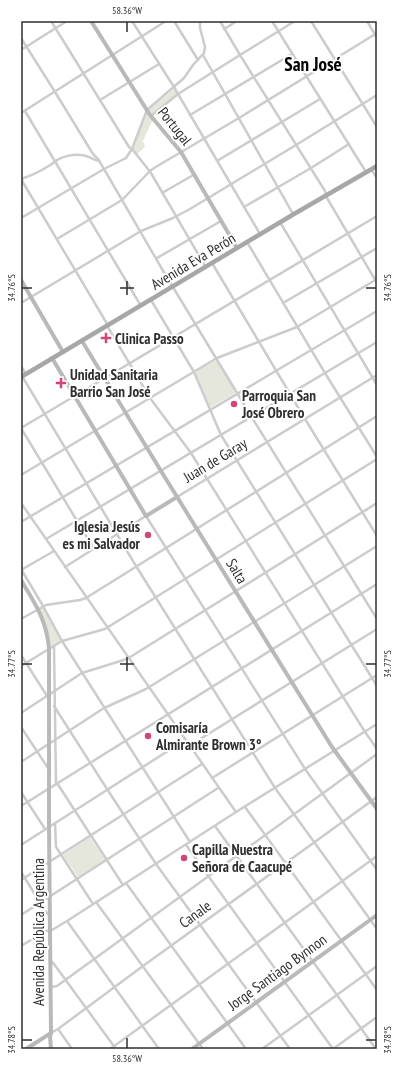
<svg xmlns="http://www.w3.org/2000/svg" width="398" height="1070" font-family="'PT Sans Narrow',sans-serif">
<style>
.green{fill:#e5e7dc}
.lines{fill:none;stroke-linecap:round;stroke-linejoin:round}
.street{stroke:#ccc;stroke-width:2.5}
.secondary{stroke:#b9b9b9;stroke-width:4}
.primary{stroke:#a7a7a7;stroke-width:4.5}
.ticks{fill:none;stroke:#2f2f2f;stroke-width:1.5}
.poi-dot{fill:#d04773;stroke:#fff;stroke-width:1.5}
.labels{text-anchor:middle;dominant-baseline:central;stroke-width:4;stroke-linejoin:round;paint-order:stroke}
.street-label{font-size:15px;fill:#2f2f2f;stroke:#fff}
.poi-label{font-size:15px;font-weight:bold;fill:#2f2f2f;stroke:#fff;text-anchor:start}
.district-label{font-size:19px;font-weight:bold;fill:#000;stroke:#fff}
.neatline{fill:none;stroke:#2f2f2f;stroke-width:1.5}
.ticks-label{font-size:10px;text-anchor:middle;fill:#2f2f2f}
</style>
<rect width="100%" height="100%" fill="#fff"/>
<g class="green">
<path d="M174 89 177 94 152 115 149 110 150 109Z"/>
<path d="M147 113 153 119 143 141 145 147 137 154 133 149Z"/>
<path d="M215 361H217L235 391 234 394 211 407 210 406 196 374 197 371Z"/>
<path d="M43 607 60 639V641L51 647 46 626 40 609Z"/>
<path d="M90 837 105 860 78 877 63 855Z"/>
</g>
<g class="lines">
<g class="street">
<path d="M51 21 129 147 133 150 151 173 205 266"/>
<path d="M132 21 174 87 260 234"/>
<path d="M174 21 198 60"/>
<path d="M220 21 240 55 325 191 327 198 377 283"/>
<path d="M272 21 366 172"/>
<path d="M311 21 377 127"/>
<path d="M367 21 377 38"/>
<path d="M224 29 237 21"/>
<path d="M21 38 55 92 93 154 98 159 104 169 162 269 251 416 377 619"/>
<path d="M21 50 67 21"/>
<path d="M203 55 293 214"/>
<path d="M100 100 159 64"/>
<path d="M25 111 141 306"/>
<path d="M21 113 166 21"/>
<path d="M190 115 292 54"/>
<path d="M151 116 178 94 240 55 295 21"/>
<path d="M217 161 320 99"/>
<path d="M371 169 377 178"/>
<path d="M21 179 106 322 109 329 150 398 191 453 365 732 377 749"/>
<path d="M21 179C30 176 39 172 47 167 51 165 54 162 57 160 63 156 74 154 81 155 88 155 92 160 99 161"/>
<path d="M162 193 195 174"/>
<path d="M244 207 311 168 349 144"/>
<path d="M21 218 104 169 126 158 132 149 147 110 184 78 193 65 204 53 205 47 200 28V21"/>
<path d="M280 222 377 385"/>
<path d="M57 239 122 200 150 171 154 168 239 118 377 33"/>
<path d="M247 242 325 373 377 457"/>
<path d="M157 258 221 221"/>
<path d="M212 263 305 419 377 536"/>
<path d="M151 300 194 372 221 435 377 686"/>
<path d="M21 303 141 231 173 218 190 209 296 145 377 95"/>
<path d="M283 303 377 248"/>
<path d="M21 366 26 374"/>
<path d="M22 376 136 566 275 788 377 929"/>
<path d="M21 428 377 216"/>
<path d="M21 428 94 549"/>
<path d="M21 475 217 358 297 327 377 279"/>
<path d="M177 497 377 375"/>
<path d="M21 503 236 812"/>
<path d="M21 522 377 311"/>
<path d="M46 539 377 342"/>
<path d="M65 567 146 516 305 769 377 870"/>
<path d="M21 569 43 606 62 641 190 842"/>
<path d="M21 570 54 551"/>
<path d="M21 619 46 605 80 600 86 598 377 416"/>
<path d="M54 646 56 784"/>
<path d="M21 655 47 696"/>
<path d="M21 666 62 641 105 629 377 459"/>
<path d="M54 706 107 789 156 864 290 1049"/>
<path d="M21 713 82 673 127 659 377 503"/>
<path d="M21 727 48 768"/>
<path d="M189 746 377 629"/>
<path d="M21 762 104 708 146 689 377 546"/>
<path d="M212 778 377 675"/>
<path d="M57 783 123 885"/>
<path d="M21 792 45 829"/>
<path d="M21 806 377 584"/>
<path d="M245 807 377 990"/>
<path d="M55 823 56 847 93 904"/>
<path d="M215 826 376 1049"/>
<path d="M21 845 185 740"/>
<path d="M186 845 333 1049"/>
<path d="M21 872 46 912 49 915"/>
<path d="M21 880 202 764"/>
<path d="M126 883 246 1049"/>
<path d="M96 902 203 1049"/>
<path d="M21 915 218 788"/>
<path d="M67 921 159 1049"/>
<path d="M21 946 46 931 52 930 67 921 236 812 377 724"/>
<path d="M51 961 54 964 116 1049"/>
<path d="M51 987 57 986 377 754"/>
<path d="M58 1029 72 1049"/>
<path d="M51 1033 58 1029 143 966 377 797"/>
<path d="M110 1049 377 856"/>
<path d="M262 1049 377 966"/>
<path d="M333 1049 377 1017"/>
</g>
<g class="secondary">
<path d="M91 21 150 115 181 152 237 248"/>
<path d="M21 280 63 352"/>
<path d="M82 341 161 471 332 747 377 809"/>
<path d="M52 358 146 516 177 497"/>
<path d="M21 580C35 603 47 621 49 649V827L51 1033 50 1036 51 1049"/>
<path d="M26 1049 51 1033"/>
<path d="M192 1049 377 915"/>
</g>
<path class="primary" d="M21 377 294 214 377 166"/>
</g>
<path class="ticks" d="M127 22V32M127 281V295M22 288H32M120 288H134M366 288H376M127 657V671M22 664H32M120 664H134M366 664H376M127 1038V1048M22 1040H32M366 1040H376"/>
<g class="poi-dot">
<path d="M104 332h4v4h4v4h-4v4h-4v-4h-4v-4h4z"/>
<path d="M59 377h4v4h4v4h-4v4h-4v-4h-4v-4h4z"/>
<circle cx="234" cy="404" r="4"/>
<circle cx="148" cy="535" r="4"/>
<circle cx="148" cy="736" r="4"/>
<circle cx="184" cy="858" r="4"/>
</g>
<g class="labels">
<g class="street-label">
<text transform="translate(175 126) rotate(51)">Portugal</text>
<text transform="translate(193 261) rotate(-31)">Avenida Eva Perón</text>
<text transform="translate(215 460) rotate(-31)">Juan de Garay</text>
<text transform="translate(237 571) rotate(59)">Salta</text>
<text transform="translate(195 914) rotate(-36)">Canale</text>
<text transform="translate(38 932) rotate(-90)">Avenida República Argentina</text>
<text transform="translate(277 972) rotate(-36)">Jorge Santiago Bynnon</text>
</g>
<g class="poi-label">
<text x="115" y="338">Clinica Passo</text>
<text x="70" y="374">Unidad Sanitaria<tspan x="70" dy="17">Barrio San José</tspan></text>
<text x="242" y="395">Parroquia San<tspan x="242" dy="17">José Obrero</tspan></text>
<text x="140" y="526" text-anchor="end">Iglesia Jesús<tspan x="140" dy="17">es mi Salvador</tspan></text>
<text x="156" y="727">Comisaría<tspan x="156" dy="17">Almirante Brown 3°</tspan></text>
<text x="192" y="849">Capilla Nuestra<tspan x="192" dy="17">Señora de Caacupé</tspan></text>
</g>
<g class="district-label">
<text x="313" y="64">San José</text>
</g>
</g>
<rect width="398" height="1070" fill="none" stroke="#ffffff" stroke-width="44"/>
<rect x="22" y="22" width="354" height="1026" class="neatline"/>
<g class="ticks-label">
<text x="127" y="14">58.36°W</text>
<text transform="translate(11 288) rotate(-90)" y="4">34.76°S</text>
<text transform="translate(387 288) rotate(-90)" y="4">34.76°S</text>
<text transform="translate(11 664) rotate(-90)" y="4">34.77°S</text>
<text transform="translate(387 664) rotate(-90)" y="4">34.77°S</text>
<text transform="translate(11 1040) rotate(-90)" y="4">34.78°S</text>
<text transform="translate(387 1040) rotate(-90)" y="4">34.78°S</text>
<text x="127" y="1062">58.36°W</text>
</g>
</svg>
